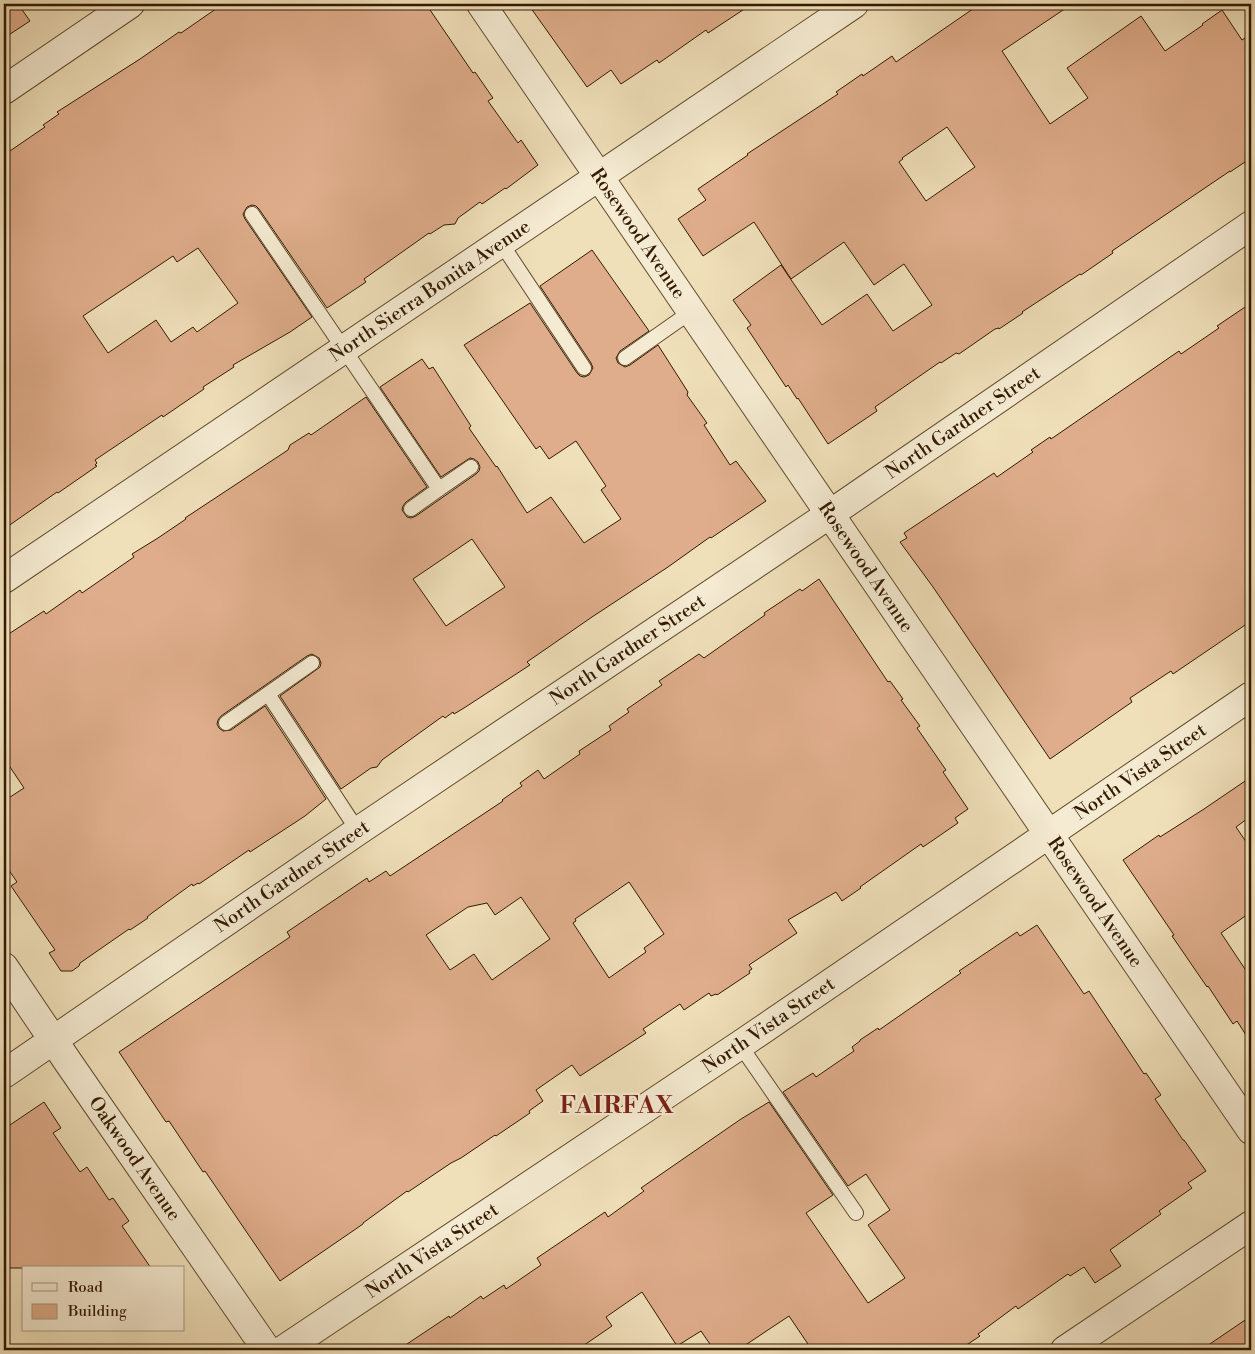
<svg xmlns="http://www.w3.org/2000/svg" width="1255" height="1354" font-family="'Libre Bodoni',serif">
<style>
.building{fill:#dfad8b;stroke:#321a00;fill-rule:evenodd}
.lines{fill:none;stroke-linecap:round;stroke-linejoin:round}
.service-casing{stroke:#624c2e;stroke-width:16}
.minor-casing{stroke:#624c2e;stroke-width:30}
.service{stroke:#f5ebd2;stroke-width:14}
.minor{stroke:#f5ebd2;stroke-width:28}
.labels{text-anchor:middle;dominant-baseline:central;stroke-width:4.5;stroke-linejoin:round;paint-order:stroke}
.street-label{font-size:19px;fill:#321a00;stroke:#f5ebd2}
.district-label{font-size:24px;font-weight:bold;letter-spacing:1px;fill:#7a1f14;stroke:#f5ebd2}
</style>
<rect width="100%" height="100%" fill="#f0e0ba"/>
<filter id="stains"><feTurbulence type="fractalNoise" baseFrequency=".004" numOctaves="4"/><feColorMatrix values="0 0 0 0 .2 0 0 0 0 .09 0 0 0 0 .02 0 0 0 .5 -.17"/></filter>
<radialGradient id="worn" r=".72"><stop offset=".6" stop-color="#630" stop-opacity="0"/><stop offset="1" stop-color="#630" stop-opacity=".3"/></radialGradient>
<g class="building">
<path d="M4 4H18L30 21 4 38Z"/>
<path d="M223 4H426L473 73 475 72 493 98 488 101 518 143 521 140 538 165 506 189 505 188 482 204 480 202 458 218 455 224 444 225 430 234 429 233 364 279 366 282 327 308 259 209 256 206 252 205 247 207 243 214 245 219 312 317 290 332 233 365 234 367 203 387 204 389 163 417 162 415 95 460 97 463 95 465 97 466 58 493 57 492 4 529V155L45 127 43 125 59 114 57 112 140 59 179 32 181 33ZM198 248 238 303 197 332 193 327 171 342 156 320 108 353 83 316 173 256 177 262Z"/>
<path d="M528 4H752L708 33 706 30 659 63 657 60 621 84 611 70 587 87Z"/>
<path d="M980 4H1072L1002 51 1050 124 1088 98 1067 68 1141 16 1165 51 1203 25 1202 24 1222 10 1242 40 1251 34V158L1230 172V171L1112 251 1113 253 1081 275 1080 274 1022 312 1023 313 999 329V328L995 329 959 354 956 353 941 363 940 362 875 407 877 411 828 444 798 398 797 399 788 385 786 387 747 328 751 325 733 300 781 265 822 325 867 294 893 331 932 305 904 264 874 285 844 242 791 279 754 222 703 256 678 219 706 200 698 189 748 155 747 154 838 94 836 92 862 74 863 76 892 56 896 62ZM947 127 975 167 926 201 899 162 903 159 902 158Z"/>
<path d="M592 250 649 331 620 351 616 358 618 363 625 367 630 365 658 345 688 392 687 395 707 423 704 425 730 465 736 461 766 501 711 538 710 537 668 567 592 617 527 662 530 665 464 708 454 714 453 712 445 718 443 716 382 760 377 767 371 768 341 789 280 696 320 667 321 663 319 658 312 654 307 656 221 716 218 720 217 724 219 728 223 731 231 730 265 706 326 799 305 816 250 852 249 850 199 884 198 883 193 886 192 884 152 913 147 917 148 918 130 930 129 929 80 963 79 966 72 971H61L49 953 55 950 11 886 17 882 4 863V801L24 788 4 758V637L44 611 46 614 80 590 82 593 134 557 132 554 158 538 186 519 185 518 288 450 290 445 309 433 311 435 366 397 427 487 406 502 403 506 402 510 407 517 411 518 416 516 476 474 479 471 480 467 478 462 474 459 470 458 441 477 380 387 422 359 429 369 433 367 471 426 469 428 496 467 497 466 527 513 551 497 584 543 621 519 601 490 606 486 576 441 549 459 540 446 536 449 464 345 530 303 577 373 580 376 584 377 589 375 593 368 591 363 540 286ZM472 539 505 587 446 626 413 579Z"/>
<path d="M1251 303V621L1173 674 1171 671 1130 698 1132 702 1050 759 933 587 900 542 907 538 904 533 994 473 997 477 1033 452 1031 450 1050 437 1051 439 1179 351 1181 354 1219 328 1217 326Z"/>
<path d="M819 579 888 682 890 681 903 699 901 700 920 726 917 728 946 770 943 772 968 809 955 818 958 823 923 847 921 844 860 887 861 888 842 901 836 892 788 920 797 933 749 965 752 969 749 971 750 973 717 995 716 994 711 996 709 993 684 1010 680 1004 643 1029 646 1033 580 1076 572 1065 536 1090 543 1101 529 1111 530 1113 496 1136 495 1135 461 1158 451 1163 408 1192 407 1191 363 1223V1224L280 1281 205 1171 203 1172 169 1121 166 1122 119 1052 290 937 287 932 367 878 369 882 386 871 390 876 503 801 502 800 522 786 520 783 538 770 544 779 580 754 579 751 611 730 609 726 629 712 627 709 662 685 659 681 699 654 704 658 765 615 764 613 800 589 802 591ZM629 882 664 934 644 948 646 952 609 978 573 923 576 921 575 919ZM521 897 550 939 492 980 474 954 450 970 426 935 468 907 487 903 495 915Z"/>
<path d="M1251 777V816L1236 827 1251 849V912L1221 933 1251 978V1043L1237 1021 1233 1024 1208 986 1207 987 1172 936 1174 935 1123 860 1159 835 1160 837 1204 809Z"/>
<path d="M1037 925 1084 994 1089 991 1144 1074 1146 1073 1161 1095 1155 1099 1183 1140H1184L1206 1171 1188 1183 1192 1188 1159 1211 1161 1214 1110 1250 1121 1266 1095 1283 1084 1267 1070 1276 1068 1274 1018 1309 1016 1306 978 1334 980 1336 959 1350H812L789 1316 738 1350H714L701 1331 677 1346 642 1292 606 1317 612 1326 577 1350H398L449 1316 450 1318 481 1296 483 1299 504 1285 506 1289 541 1265 537 1258 605 1212 608 1217 644 1191 641 1188 741 1119 769 1102 833 1195 806 1213 868 1303 905 1278 868 1225 890 1210 866 1174 848 1186 783 1092 813 1073 816 1077 854 1051 852 1047 860 1041V1040L878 1028 879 1030 961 973 959 971 1017 932 1020 936Z"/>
<path d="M44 1102 61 1128 53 1133 80 1172 87 1167 109 1200 113 1198 129 1221 122 1226 151 1268H4V1129Z"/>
<path d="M1251 1316V1350H1201Z"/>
</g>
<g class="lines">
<defs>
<g id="service">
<path d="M252 214 439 489 411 509"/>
<path d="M501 243 584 368"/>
<path d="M625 358 692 311"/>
<path d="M439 489 471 467"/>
<path d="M268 694 358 831"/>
<path d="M226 723 312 663"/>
<path d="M740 1045 856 1213"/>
</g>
<g id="minor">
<path id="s1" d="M481 4 1251 1130"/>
<path d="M4 90 130 4"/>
<path id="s2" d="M4 579 854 4"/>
<path id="s3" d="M4 967 68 1062 267 1350"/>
<path id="s4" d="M4 1074 358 831 830 514 1251 225"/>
<path id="s5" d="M283 1350 740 1045 1251 696"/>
<path d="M1065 1350 1251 1225"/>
</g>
</defs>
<use href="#service" class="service-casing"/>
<use href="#minor" class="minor-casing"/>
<use href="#service" class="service"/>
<use href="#minor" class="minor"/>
</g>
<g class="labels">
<g class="street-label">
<text stroke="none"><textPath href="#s1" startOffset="278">Rosewood Avenue</textPath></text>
<text stroke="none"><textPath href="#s2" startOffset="514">North Sierra Bonita Avenue</textPath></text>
<text stroke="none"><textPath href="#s4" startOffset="1159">North Gardner Street</textPath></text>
<text stroke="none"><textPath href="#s1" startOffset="682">Rosewood Avenue</textPath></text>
<text stroke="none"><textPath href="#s4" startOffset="754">North Gardner Street</textPath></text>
<text stroke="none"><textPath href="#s5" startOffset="1034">North Vista Street</textPath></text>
<text stroke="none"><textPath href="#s4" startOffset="349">North Gardner Street</textPath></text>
<text stroke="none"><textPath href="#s1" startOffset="1088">Rosewood Avenue</textPath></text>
<text stroke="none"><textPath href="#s5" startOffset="584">North Vista Street</textPath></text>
<text stroke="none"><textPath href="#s3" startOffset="232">Oakwood Avenue</textPath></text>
<text stroke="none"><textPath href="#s5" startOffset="179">North Vista Street</textPath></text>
</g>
<g class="district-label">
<text x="617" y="1106">FAIRFAX</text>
</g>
</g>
<rect width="1255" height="1354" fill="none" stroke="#f0e0ba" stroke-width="20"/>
<rect x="5" y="5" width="1245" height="1344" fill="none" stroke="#321a00" stroke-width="2.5"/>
<rect x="10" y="10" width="1235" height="1334" fill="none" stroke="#321a00"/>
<rect x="22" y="1266" width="162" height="65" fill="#f5ebd2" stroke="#a7977e"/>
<rect x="32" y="1283" width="25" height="8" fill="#f5ebd2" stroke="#a7977e"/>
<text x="68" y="1292" font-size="15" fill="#321a00">Road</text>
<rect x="32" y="1304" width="25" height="15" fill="#dfad8b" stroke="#a7977e"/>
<text x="68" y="1316" font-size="15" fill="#321a00">Building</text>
<rect width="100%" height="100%" filter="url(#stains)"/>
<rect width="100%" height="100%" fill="url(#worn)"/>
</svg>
